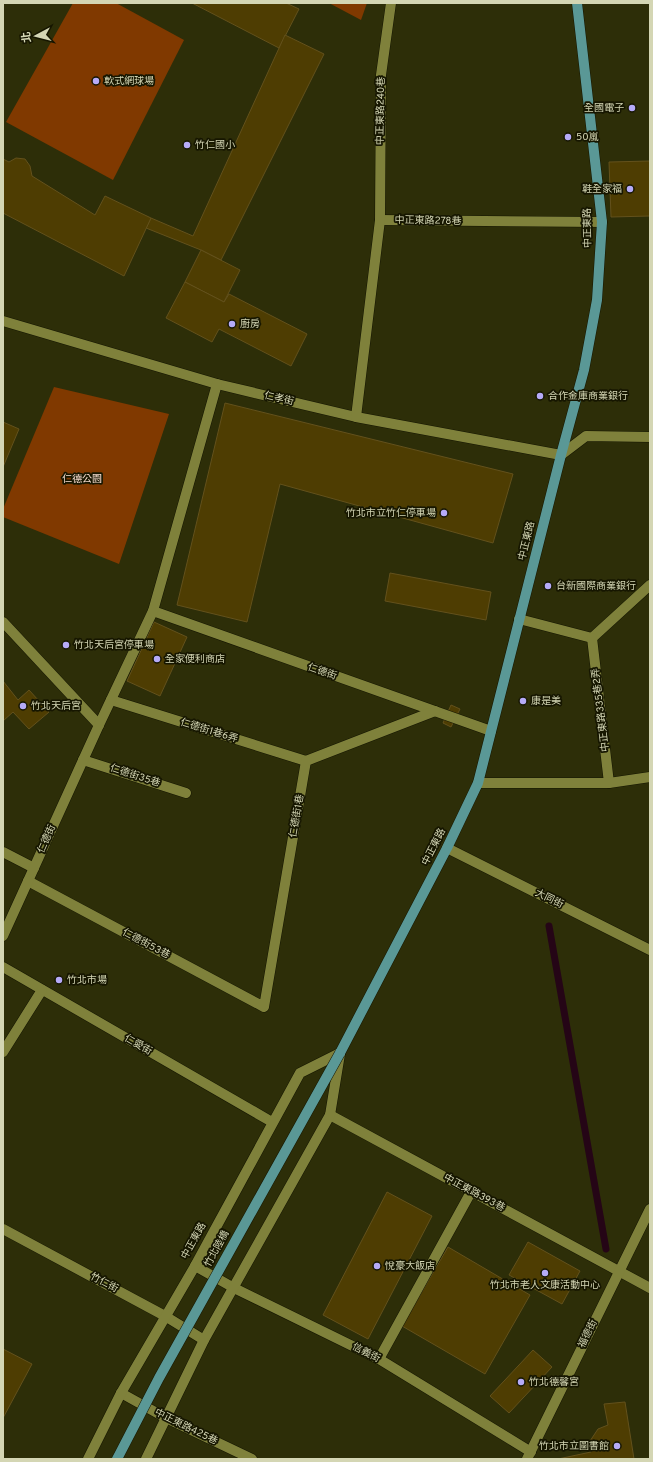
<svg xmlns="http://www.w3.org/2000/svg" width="653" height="1462" font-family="Overpass,'Noto Sans TC',sans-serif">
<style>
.green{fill:#803900}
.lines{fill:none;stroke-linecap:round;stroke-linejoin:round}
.stream{stroke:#250516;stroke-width:7}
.building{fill:#4e3d02;stroke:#63511c}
.minor-casing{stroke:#151602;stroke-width:11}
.major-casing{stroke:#151602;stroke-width:11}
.minor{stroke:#7f813b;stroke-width:10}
.major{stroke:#5a9896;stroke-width:10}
.major-bridge-casing{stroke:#151602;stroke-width:11;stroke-linecap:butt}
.major-bridge{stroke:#5a9896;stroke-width:10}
.poi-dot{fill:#b6abf8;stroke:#161600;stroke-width:1.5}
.labels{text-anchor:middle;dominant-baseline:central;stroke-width:3.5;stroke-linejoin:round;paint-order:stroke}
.poi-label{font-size:10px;fill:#d4d6b4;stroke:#161600;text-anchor:start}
.street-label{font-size:10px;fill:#d4d6b4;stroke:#161600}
.park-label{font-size:10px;fill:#f8ddcf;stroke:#161600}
</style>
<rect width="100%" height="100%" fill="#2d2e08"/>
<g class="green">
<path d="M73 3H116L184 40 113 180 6 122Z"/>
<path d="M329 3H367L361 20Z"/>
<path d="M54 387 169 414 119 564 3 517V509Z"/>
</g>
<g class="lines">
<path class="stream" d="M549 926 606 1249"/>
</g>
<g class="building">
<path d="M192 3H286L299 9 279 48Z"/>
<path d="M285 35 324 54 221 260 201 250 146 228 151 218 193 236Z"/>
<path d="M16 158 25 159 30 166 32 176 95 215 105 196 151 218 124 276 3 213V159L9 162Z"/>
<path d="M650 161V216L611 217 609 162Z"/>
<path d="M201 250 240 270 224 302 185 282Z"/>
<path d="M185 282 224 302 229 294 307 334 291 366 219 329 212 342 166 318Z"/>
<path d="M225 403 513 474 493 543 280 484 247 622 177 605Z"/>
<path d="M3 422 19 429 3 467Z"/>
<path d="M390 573 491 592 486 620 385 601Z"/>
<path d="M154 622 187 637 160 696 127 681Z"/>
<path d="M3 681 18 700 29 690 49 712 29 729 13 712 3 721Z"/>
<path d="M451 705 460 709 451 727 443 723Z"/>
<path d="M387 1192 432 1216 368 1339 323 1315Z"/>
<path d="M528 1242 580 1271 562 1304 509 1275Z"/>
<path d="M448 1247 530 1295 485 1374 402 1326Z"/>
<path d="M3 1349 32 1364 3 1418Z"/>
<path d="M533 1350 552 1367 509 1413 490 1396Z"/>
<path d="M625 1402 634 1459H558L591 1452 590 1441 598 1429 608 1425 604 1404Z"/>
</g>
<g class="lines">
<defs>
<g id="minor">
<path d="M380 220 602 222"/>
<path d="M3 321 217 384 356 417 561 455 586 436 650 437"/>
<path d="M356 417 380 220 381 75 391 3"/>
<path d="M153 611 491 731"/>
<path d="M519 619 592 638 650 585"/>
<path d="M3 622 99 725"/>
<path d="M592 638 609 783"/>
<path d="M111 700 306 761"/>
<path d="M83 760 186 793"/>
<path d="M478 783H609L650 777"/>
<path d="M447 848 650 950"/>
<path d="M3 852 34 868"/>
<path d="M28 881 264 1007 306 761 435 711"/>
<path d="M3 936 99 725 153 611 217 384"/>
<path d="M3 967 272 1122"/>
<path d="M3 1052 42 990"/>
<path d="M330 1115 650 1288"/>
<path d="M3 1229 165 1316 204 1340"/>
<path d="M195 1266 234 1288 379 1359 531 1452"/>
<path d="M379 1359 471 1192"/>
<path d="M121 1393 166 1418 252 1459"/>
<path d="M88 1459 121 1393 195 1266 300 1073 340 1053"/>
<path d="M146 1459 204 1340 330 1115 340 1054"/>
<path d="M527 1459 650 1209"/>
</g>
<path id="major" d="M340 1053 447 848 478 783 561 455 584 370 597 300 602 222 577 3"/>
</defs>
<use href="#minor" class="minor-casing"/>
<use href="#major" class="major-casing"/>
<use href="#minor" class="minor"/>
<use href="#major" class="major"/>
<defs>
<path id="major-bridge" d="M117 1459 159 1378 340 1053"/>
</defs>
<use href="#major-bridge" class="major-bridge-casing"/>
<use href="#major-bridge" class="major-bridge"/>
</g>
<g class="poi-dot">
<circle cx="96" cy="81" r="4"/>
<circle cx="632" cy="108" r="4"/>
<circle cx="568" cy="137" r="4"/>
<circle cx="187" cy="145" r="4"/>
<circle cx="630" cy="189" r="4"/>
<circle cx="232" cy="324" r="4"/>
<circle cx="540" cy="396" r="4"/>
<circle cx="444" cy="513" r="4"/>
<circle cx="548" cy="586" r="4"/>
<circle cx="66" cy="645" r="4"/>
<circle cx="157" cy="659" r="4"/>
<circle cx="523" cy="701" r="4"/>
<circle cx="23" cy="706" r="4"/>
<circle cx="59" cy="980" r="4"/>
<circle cx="377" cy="1266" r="4"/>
<circle cx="545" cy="1273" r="4"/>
<circle cx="521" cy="1382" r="4"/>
<circle cx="617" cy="1446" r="4"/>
</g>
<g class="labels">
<g class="poi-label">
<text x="104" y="81">軟式網球場</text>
<text x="624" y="108" text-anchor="end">全國電子</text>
<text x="576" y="137">50嵐</text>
<text x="195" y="145">竹仁國小</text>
<text x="622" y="189" text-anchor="end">鞋全家福</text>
<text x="240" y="324">廚房</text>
<text x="548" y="396">合作金庫商業銀行</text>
<text x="436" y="513" text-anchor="end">竹北市立竹仁停車場</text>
<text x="556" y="586">台新國際商業銀行</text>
<text x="74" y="645">竹北天后宮停車場</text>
<text x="165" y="659">全家便利商店</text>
<text x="531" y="701">康是美</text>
<text x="31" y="706">竹北天后宮</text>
<text x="67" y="980">竹北市場</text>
<text x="385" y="1266">悅豪大飯店</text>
<text x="545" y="1285" text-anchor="middle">竹北市老人文康活動中心</text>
<text x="529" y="1382">竹北德馨宮</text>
<text x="609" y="1446" text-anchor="end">竹北市立圖書館</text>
</g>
<g class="street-label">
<text transform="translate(381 111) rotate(-89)">中正東路240巷</text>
<text transform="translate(428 221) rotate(1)">中正東路278巷</text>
<text transform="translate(588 228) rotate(-91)">中正東路</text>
<text transform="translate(279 399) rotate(13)">仁孝街</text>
<text transform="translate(527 541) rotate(-76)">中正東路</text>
<text transform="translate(322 672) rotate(19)">仁德街</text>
<text transform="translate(601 710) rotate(-97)">中正東路335巷2弄</text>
<text transform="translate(209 731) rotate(17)">仁德街1巷6弄</text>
<text transform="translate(135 776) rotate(18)">仁德街35巷</text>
<text transform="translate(297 816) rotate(-80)">仁德街1巷</text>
<text transform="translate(47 839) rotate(-66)">仁德街</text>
<text transform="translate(434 847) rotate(-63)">中正東路</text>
<text transform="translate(549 899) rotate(26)">大同街</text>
<text transform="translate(146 944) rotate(28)">仁德街53巷</text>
<text transform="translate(138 1045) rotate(30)">仁愛街</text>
<text transform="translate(474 1193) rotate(28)">中正東路393巷</text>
<text transform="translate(194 1241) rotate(-61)">中正東路</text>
<text transform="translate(217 1249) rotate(-61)">竹北陸橋</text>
<text transform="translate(104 1283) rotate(28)">竹仁街</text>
<text transform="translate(588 1334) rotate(-64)">福德街</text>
<text transform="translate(366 1353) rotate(27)">信義街</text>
<text transform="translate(186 1427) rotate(26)">中正東路425巷</text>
</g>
<g class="park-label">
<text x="82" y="479">仁德公園</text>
</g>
</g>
<rect width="653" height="1462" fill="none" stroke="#d4d6b4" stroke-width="8"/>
<g transform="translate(36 36) rotate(263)" stroke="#161600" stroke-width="3" paint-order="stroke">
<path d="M0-3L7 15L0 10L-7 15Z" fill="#d4d6b4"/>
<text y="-6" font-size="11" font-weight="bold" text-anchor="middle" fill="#d4d6b4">北</text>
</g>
</svg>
